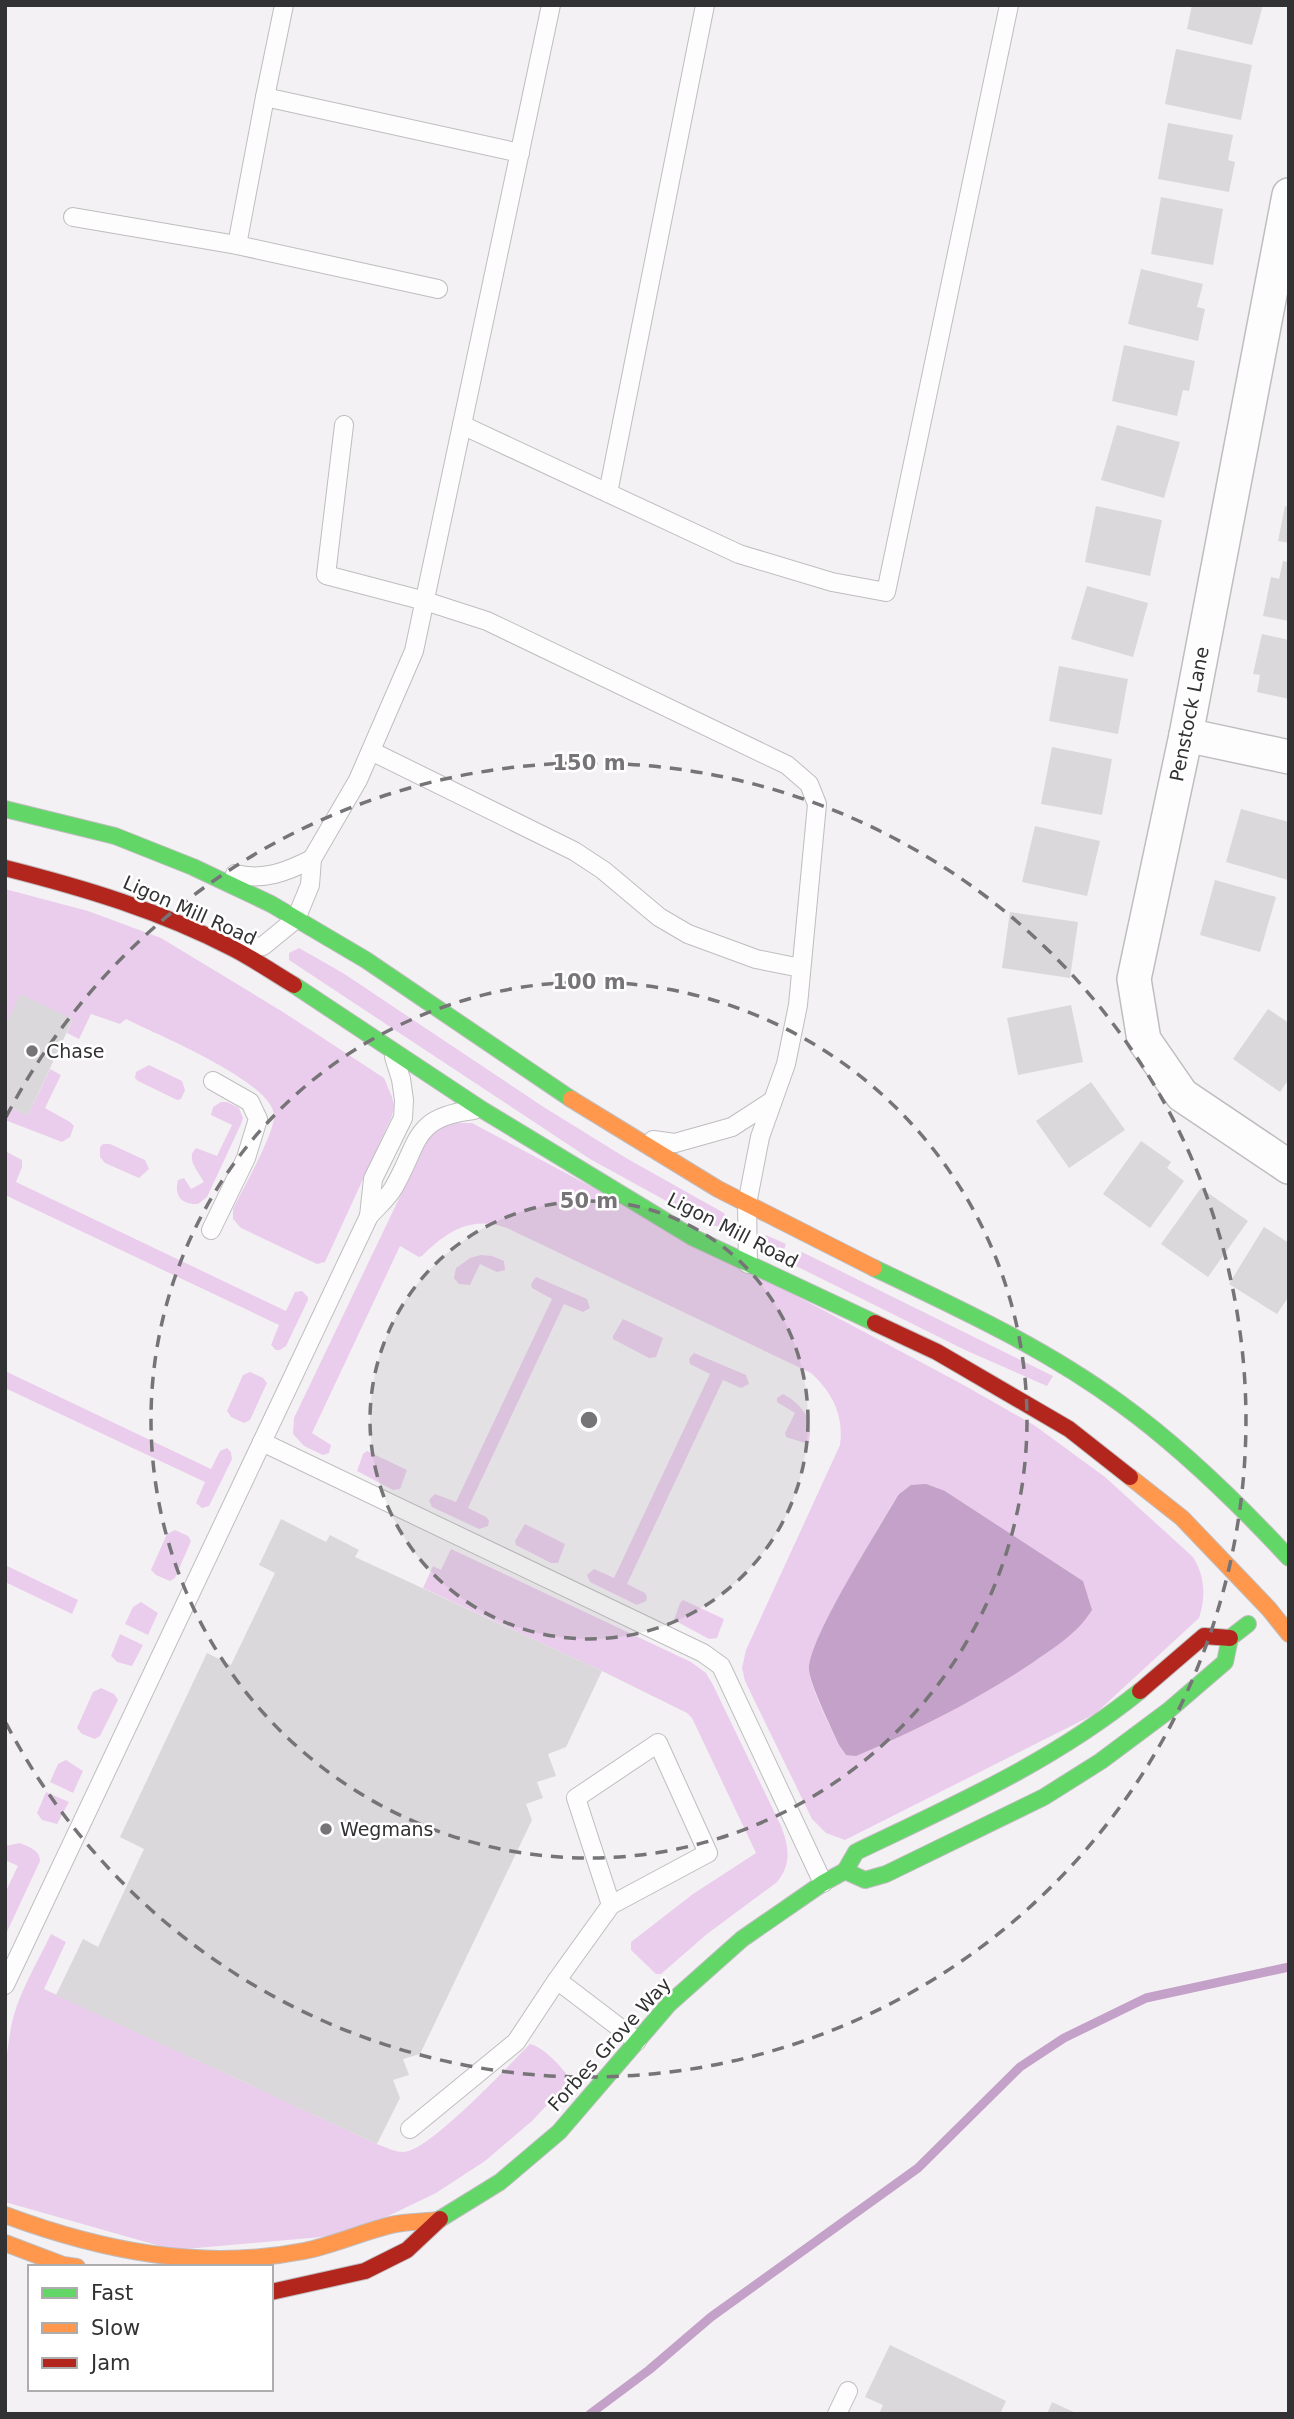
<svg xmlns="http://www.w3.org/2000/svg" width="1294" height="2419" font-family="'DejaVu Sans',sans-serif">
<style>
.green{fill:#eacdec;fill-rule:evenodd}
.water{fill:#c4a1c8}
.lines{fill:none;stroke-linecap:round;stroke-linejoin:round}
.stream{stroke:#c4a1c8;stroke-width:9}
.building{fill:#dad8da}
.lane-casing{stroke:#bfbdbf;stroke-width:20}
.street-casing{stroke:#bfbdbf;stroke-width:36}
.fast-casing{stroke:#bfbdbf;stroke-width:18}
.slow-casing{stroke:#bfbdbf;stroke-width:18}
.jam-casing{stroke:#bfbdbf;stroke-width:18}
.lane{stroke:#fdfdfd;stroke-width:18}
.street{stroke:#fdfdfd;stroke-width:33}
.fast{stroke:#63d668;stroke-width:16}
.slow{stroke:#ff974d;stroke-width:16}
.jam{stroke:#b3261e;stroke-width:16}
.ring{fill:none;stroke:#767477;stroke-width:3.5;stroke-dasharray:12 9}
.poi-dot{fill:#767477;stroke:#fff;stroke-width:2.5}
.labels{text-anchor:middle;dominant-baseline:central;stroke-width:5;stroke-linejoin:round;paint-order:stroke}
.street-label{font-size:19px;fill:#323133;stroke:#fff}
.poi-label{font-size:19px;fill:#323133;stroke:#fff;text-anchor:start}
.centre{fill:#767477;stroke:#fff;stroke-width:3.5}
.ring-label{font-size:21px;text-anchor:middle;font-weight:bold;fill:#767477;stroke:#fff;stroke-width:5;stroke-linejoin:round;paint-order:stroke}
</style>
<rect width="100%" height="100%" fill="#f4f1f4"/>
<g class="green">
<path d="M5 889 88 911 161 938 283 1012 384 1078 392 1097 394 1106 392 1116 325 1262 317 1264 241 1228 233 1219V1209C243 1188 274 1135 274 1116 274 1082 155 1034 126 1019L120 1024 91 1014 79 1039 67 1033 73 1019 5 1027Z"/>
<path d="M299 948 343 973 542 1106 626 1158 724 1213 726 1218 724 1224 721 1227 710 1225 590 1159 289 960V953Z"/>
<path d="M149 1065 182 1081 185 1090 181 1099 177 1100 138 1081 135 1078 136 1072Z"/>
<path d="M50 1069 61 1075 45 1108 70 1122 74 1126 70 1137 62 1142 5 1120V1105L28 1115Z"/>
<path d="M221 1102H227L239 1108 243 1118 241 1124 207 1197 198 1204C181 1205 174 1195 178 1180L184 1178 191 1189 204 1182C198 1171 185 1158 196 1148L217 1156 232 1125 211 1115 213 1107Z"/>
<path d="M452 1123H472L960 1383 1034 1425 1105 1477 1193 1557C1205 1576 1206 1597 1199 1618L1095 1714 845 1840 826 1833 812 1819 745 1681 742 1668 746 1650 840 1445C844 1416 833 1393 811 1373L507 1228C471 1215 446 1232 422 1256L419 1257 400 1246 312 1433 331 1445 329 1453 323 1455 304 1446 293 1434 294 1418 428 1138 443 1126ZM945 1491 1083 1581 846 1755 839 1745C831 1728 810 1687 809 1670 808 1641 880 1527 898 1494Z"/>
<path d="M103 1144H110L145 1160 149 1169 139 1178 105 1163 100 1157V1147Z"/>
<path d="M5 1151 22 1160V1167L16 1182 286 1311 295 1292 302 1291 308 1297V1300L286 1346 280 1350H276L271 1345 279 1325 5 1195Z"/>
<path d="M766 1235 786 1244 781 1259C770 1255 762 1254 761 1241Z"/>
<path d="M802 1252 1053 1376 1047 1386 965 1350 794 1265Z"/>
<path d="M481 1255 492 1256 504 1261 505 1270 497 1272 480 1264 470 1285 459 1284 454 1278 456 1268 470 1258Z"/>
<path d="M536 1277 587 1299 590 1308 583 1312 564 1304 468 1508 486 1517 489 1521 488 1526 479 1529 432 1507 429 1500 435 1494 456 1502 552 1299 532 1288 531 1284Z"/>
<path d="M623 1319 663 1338 656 1357 649 1358 613 1339V1336Z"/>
<path d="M694 1353 746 1375 749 1384 741 1388 723 1380 627 1584 645 1593 647 1597 646 1601 637 1605 590 1582 587 1575 594 1569 614 1578 710 1374 690 1364 689 1359Z"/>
<path d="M5 1371 211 1469 220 1451 227 1448 231 1452 232 1459 209 1506 202 1508 196 1503 205 1482 5 1388Z"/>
<path d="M250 1372 263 1378 267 1383 250 1420 244 1423 231 1417 227 1411 243 1375Z"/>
<path d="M783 1394C802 1404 816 1422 808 1444L786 1437 785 1433 795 1413 777 1402V1398Z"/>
<path d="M367 1451 407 1470 400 1489 393 1490 357 1471 363 1454Z"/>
<path d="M525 1524 565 1544 558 1563H551L516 1545 515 1541Z"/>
<path d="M175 1530 188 1536 191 1541 175 1578 170 1581 156 1575 151 1570 167 1534Z"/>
<path d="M451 1549 691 1662 706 1673 713 1685 781 1826C789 1847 792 1865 776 1883L707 1934 661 1974H656L631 1950V1942L693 1894 756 1853 692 1718 687 1713 602 1671 423 1588 433 1566 441 1570Z"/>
<path d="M5 1565 78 1600 72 1614 5 1582Z"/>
<path d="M683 1600 724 1619 717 1638 709 1639 674 1620 680 1603Z"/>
<path d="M141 1602 158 1613 148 1635 125 1624 133 1607Z"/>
<path d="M120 1634 143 1645 132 1666 117 1662 111 1656Z"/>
<path d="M101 1688 114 1694 118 1700 100 1736 95 1739 82 1734 77 1728 93 1692Z"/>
<path d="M66 1760 83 1771 73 1793 50 1782 58 1764Z"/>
<path d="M46 1792 69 1802 57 1824 42 1820 37 1813Z"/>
<path d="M20 1843C29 1847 40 1850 40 1861L5 1936V1893L18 1866 5 1860V1846Z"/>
<path d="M51 1934 66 1942 44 1989 377 2144C385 2147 395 2152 403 2152 428 2153 510 2064 530 2044 543 2047 560 2065 568 2076L565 2086 532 2121 485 2161 436 2193 382 2219 332 2236 174 2250 5 2202C5 2143 0 2075 13 2018 21 1989 38 1961 51 1934Z"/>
</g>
<path class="water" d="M926 1484 945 1491 1083 1581 1092 1610C1077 1634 1055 1647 1032 1663 977 1700 917 1730 856 1756L846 1755 839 1745C832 1729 810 1685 809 1670 807 1641 880 1527 898 1495L911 1485Z"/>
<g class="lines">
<path class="stream" d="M590 2414 649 2370 711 2317 918 2168 1020 2067 1064 2038 1146 1998 1289 1967"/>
</g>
<g class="building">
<path d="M1192 5H1263L1252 45 1187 29Z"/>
<path d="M1176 49 1252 65 1241 120 1165 104Z"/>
<path d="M1168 123 1233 135 1228 160 1235 162 1229 192 1158 179Z"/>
<path d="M1161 197 1223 209 1213 265 1151 254Z"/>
<path d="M1141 269 1203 284 1197 307 1205 309 1198 341 1128 324Z"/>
<path d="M1124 345 1195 361 1189 391 1183 390 1177 416 1112 401Z"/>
<path d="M1117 425 1180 442 1164 498 1101 480Z"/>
<path d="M1096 506 1162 520 1150 576 1085 562Z"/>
<path d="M1285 506 1289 507V543L1278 541Z"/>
<path d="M1283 561 1289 562V621L1263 616 1271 577 1279 579Z"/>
<path d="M1087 586 1148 603 1133 657 1071 639Z"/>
<path d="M1262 634 1289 640V699L1257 692 1260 675 1253 674Z"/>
<path d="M1059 666 1128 679 1118 734 1049 721Z"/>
<path d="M1052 747 1112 759 1102 815 1041 804Z"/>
<path d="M1241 809 1289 822 1288 880 1226 862Z"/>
<path d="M1035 826 1100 841 1087 896 1022 882Z"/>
<path d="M1215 880 1276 897 1260 952 1200 935Z"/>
<path d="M1010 912 1078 922 1070 978 1002 968Z"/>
<path d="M20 994 73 1019 28 1115 5 1105V1027Z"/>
<path d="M1071 1005 1083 1062 1018 1075 1007 1018Z"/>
<path d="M1268 1009 1289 1023V1079L1280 1092 1233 1059Z"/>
<path d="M1091 1082 1125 1130 1069 1168 1036 1121Z"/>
<path d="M1141 1141 1171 1162 1167 1168 1184 1181 1150 1228 1103 1194Z"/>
<path d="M1201 1188 1248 1221 1208 1277 1161 1244Z"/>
<path d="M1264 1227 1289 1243V1296L1277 1314 1229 1284Z"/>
<path d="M281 1519 326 1542 330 1535 359 1550 355 1557 602 1671 566 1747 548 1754 556 1776 537 1782 543 1798 526 1804 532 1820 420 2054 403 2059 409 2075 393 2080 400 2098 377 2144 56 1995 83 1939 98 1947 144 1849 120 1837 207 1653 231 1665 275 1573 259 1565Z"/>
<path d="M890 2345 1006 2401 1000 2414H879L883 2405 865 2397Z"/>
<path d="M1052 2402 1078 2414H1047Z"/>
</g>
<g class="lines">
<defs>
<g id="lane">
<path d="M265 97 284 5"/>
<path d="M73 217 237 245"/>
<path d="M438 289 237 245 265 97 520 153"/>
<path d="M344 425 326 575 425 601 487 621 787 765 809 784 817 804 798 1005 786 1064 760 1137 747 1204 748 1264"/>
<path d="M462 425 739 554 832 582 886 592 1009 5"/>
<path d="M608 493 705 5"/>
<path d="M371 751 574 851 603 870 659 917 688 934 756 959 801 968"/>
<path d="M235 874C264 881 286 872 312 859"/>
<path d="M241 949 263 946 296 919 310 885 312 859 358 780 414 651 551 5"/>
<path d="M653 1140 675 1143 732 1127 772 1101"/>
<path d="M369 1216 373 1179 403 1118 404 1100 401 1079 394 1057"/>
<path d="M211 1230 246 1158 258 1119 250 1102 213 1081"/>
<path d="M262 1442 703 1653 721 1666 823 1883"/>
<path d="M611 1905 708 1853 658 1743 576 1798 611 1905 557 1980 637 2041"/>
<path d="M5 1985 369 1216C377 1207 388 1198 394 1187 420 1142 412 1117 474 1110"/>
<path d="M410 2129 516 2042 557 1980"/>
<path d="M837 2414 848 2391"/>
</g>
<g id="street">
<path d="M1289 195 1186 735 1134 979 1144 1040 1182 1095 1289 1167"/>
<path d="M1186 735 1289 757"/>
</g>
<g id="fast">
<path d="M5 809 115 836 193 867 271 904 366 960 571 1099"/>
<path d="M294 985 481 1109 692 1237 875 1323"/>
<path d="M874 1268C958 1308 1045 1348 1121 1404 1183 1449 1237 1502 1289 1558"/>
<path d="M845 1871 865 1880 886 1874 1044 1797 1101 1761 1168 1711 1225 1662 1230 1638 1248 1624"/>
<path d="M440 2219 500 2182 559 2132 669 2004 742 1939 823 1883 845 1871 856 1852C956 1804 1052 1762 1140 1691"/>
</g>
<g id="slow">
<path d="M571 1099 718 1189 874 1268"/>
<path d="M1130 1477 1182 1518 1269 1609 1289 1634"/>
<path d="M5 2215C102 2251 201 2271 304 2251 334 2245 362 2232 391 2225 407 2221 423 2222 439 2220"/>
<path d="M5 2243 63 2265 77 2267"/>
</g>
<g id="jam">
<path d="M5 868C84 888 161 911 234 949 255 960 274 973 294 985"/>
<path d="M875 1323 937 1352 1069 1429 1130 1477"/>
<path d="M1140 1691 1204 1636 1230 1638"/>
<path d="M271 2292 365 2271 407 2250 440 2219"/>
</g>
</defs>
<use href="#lane" class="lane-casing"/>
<use href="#street" class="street-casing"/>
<use href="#fast" class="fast-casing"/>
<use href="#slow" class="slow-casing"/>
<use href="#jam" class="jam-casing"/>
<use href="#lane" class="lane"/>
<use href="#street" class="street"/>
<use href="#fast" class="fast"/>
<use href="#slow" class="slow"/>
<use href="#jam" class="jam"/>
</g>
<circle cx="589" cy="1420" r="219" fill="#767477" fill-opacity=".12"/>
<g class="ring">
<circle cx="589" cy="1420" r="219"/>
<circle cx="589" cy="1420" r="438"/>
<path d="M6 1117A657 657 0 1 1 6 1723"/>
</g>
<g class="poi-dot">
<circle cx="32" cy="1051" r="7"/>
<circle cx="326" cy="1829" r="7"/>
</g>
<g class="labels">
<g class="street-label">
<text transform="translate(1189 714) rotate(-79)">Penstock Lane</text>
<text transform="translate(190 910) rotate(24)">Ligon Mill Road</text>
<text transform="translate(733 1230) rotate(27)">Ligon Mill Road</text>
<text transform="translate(609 2044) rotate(-48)">Forbes Grove Way</text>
</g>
<g class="poi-label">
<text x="46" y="1051">Chase</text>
<text x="340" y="1829">Wegmans</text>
</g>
</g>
<circle cx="589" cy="1420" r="10" class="centre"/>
<g class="ring-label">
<text x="589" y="770">150 m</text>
<text x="589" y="989">100 m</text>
<text x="589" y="1208">50 m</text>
</g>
<rect width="1294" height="2419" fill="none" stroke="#323133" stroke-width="14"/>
<rect x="28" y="2265" width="245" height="126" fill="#ffffff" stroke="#adadad" stroke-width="2"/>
<rect x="42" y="2288" width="35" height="10" fill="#63d668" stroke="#adadad" stroke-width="2"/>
<text x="91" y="2300" font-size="21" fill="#323133">Fast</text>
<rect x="42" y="2323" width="35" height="10" fill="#ff974d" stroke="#adadad" stroke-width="2"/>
<text x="91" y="2335" font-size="21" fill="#323133">Slow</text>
<rect x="42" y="2358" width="35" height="10" fill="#b3261e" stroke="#adadad" stroke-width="2"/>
<text x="91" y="2370" font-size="21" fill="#323133">Jam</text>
</svg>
